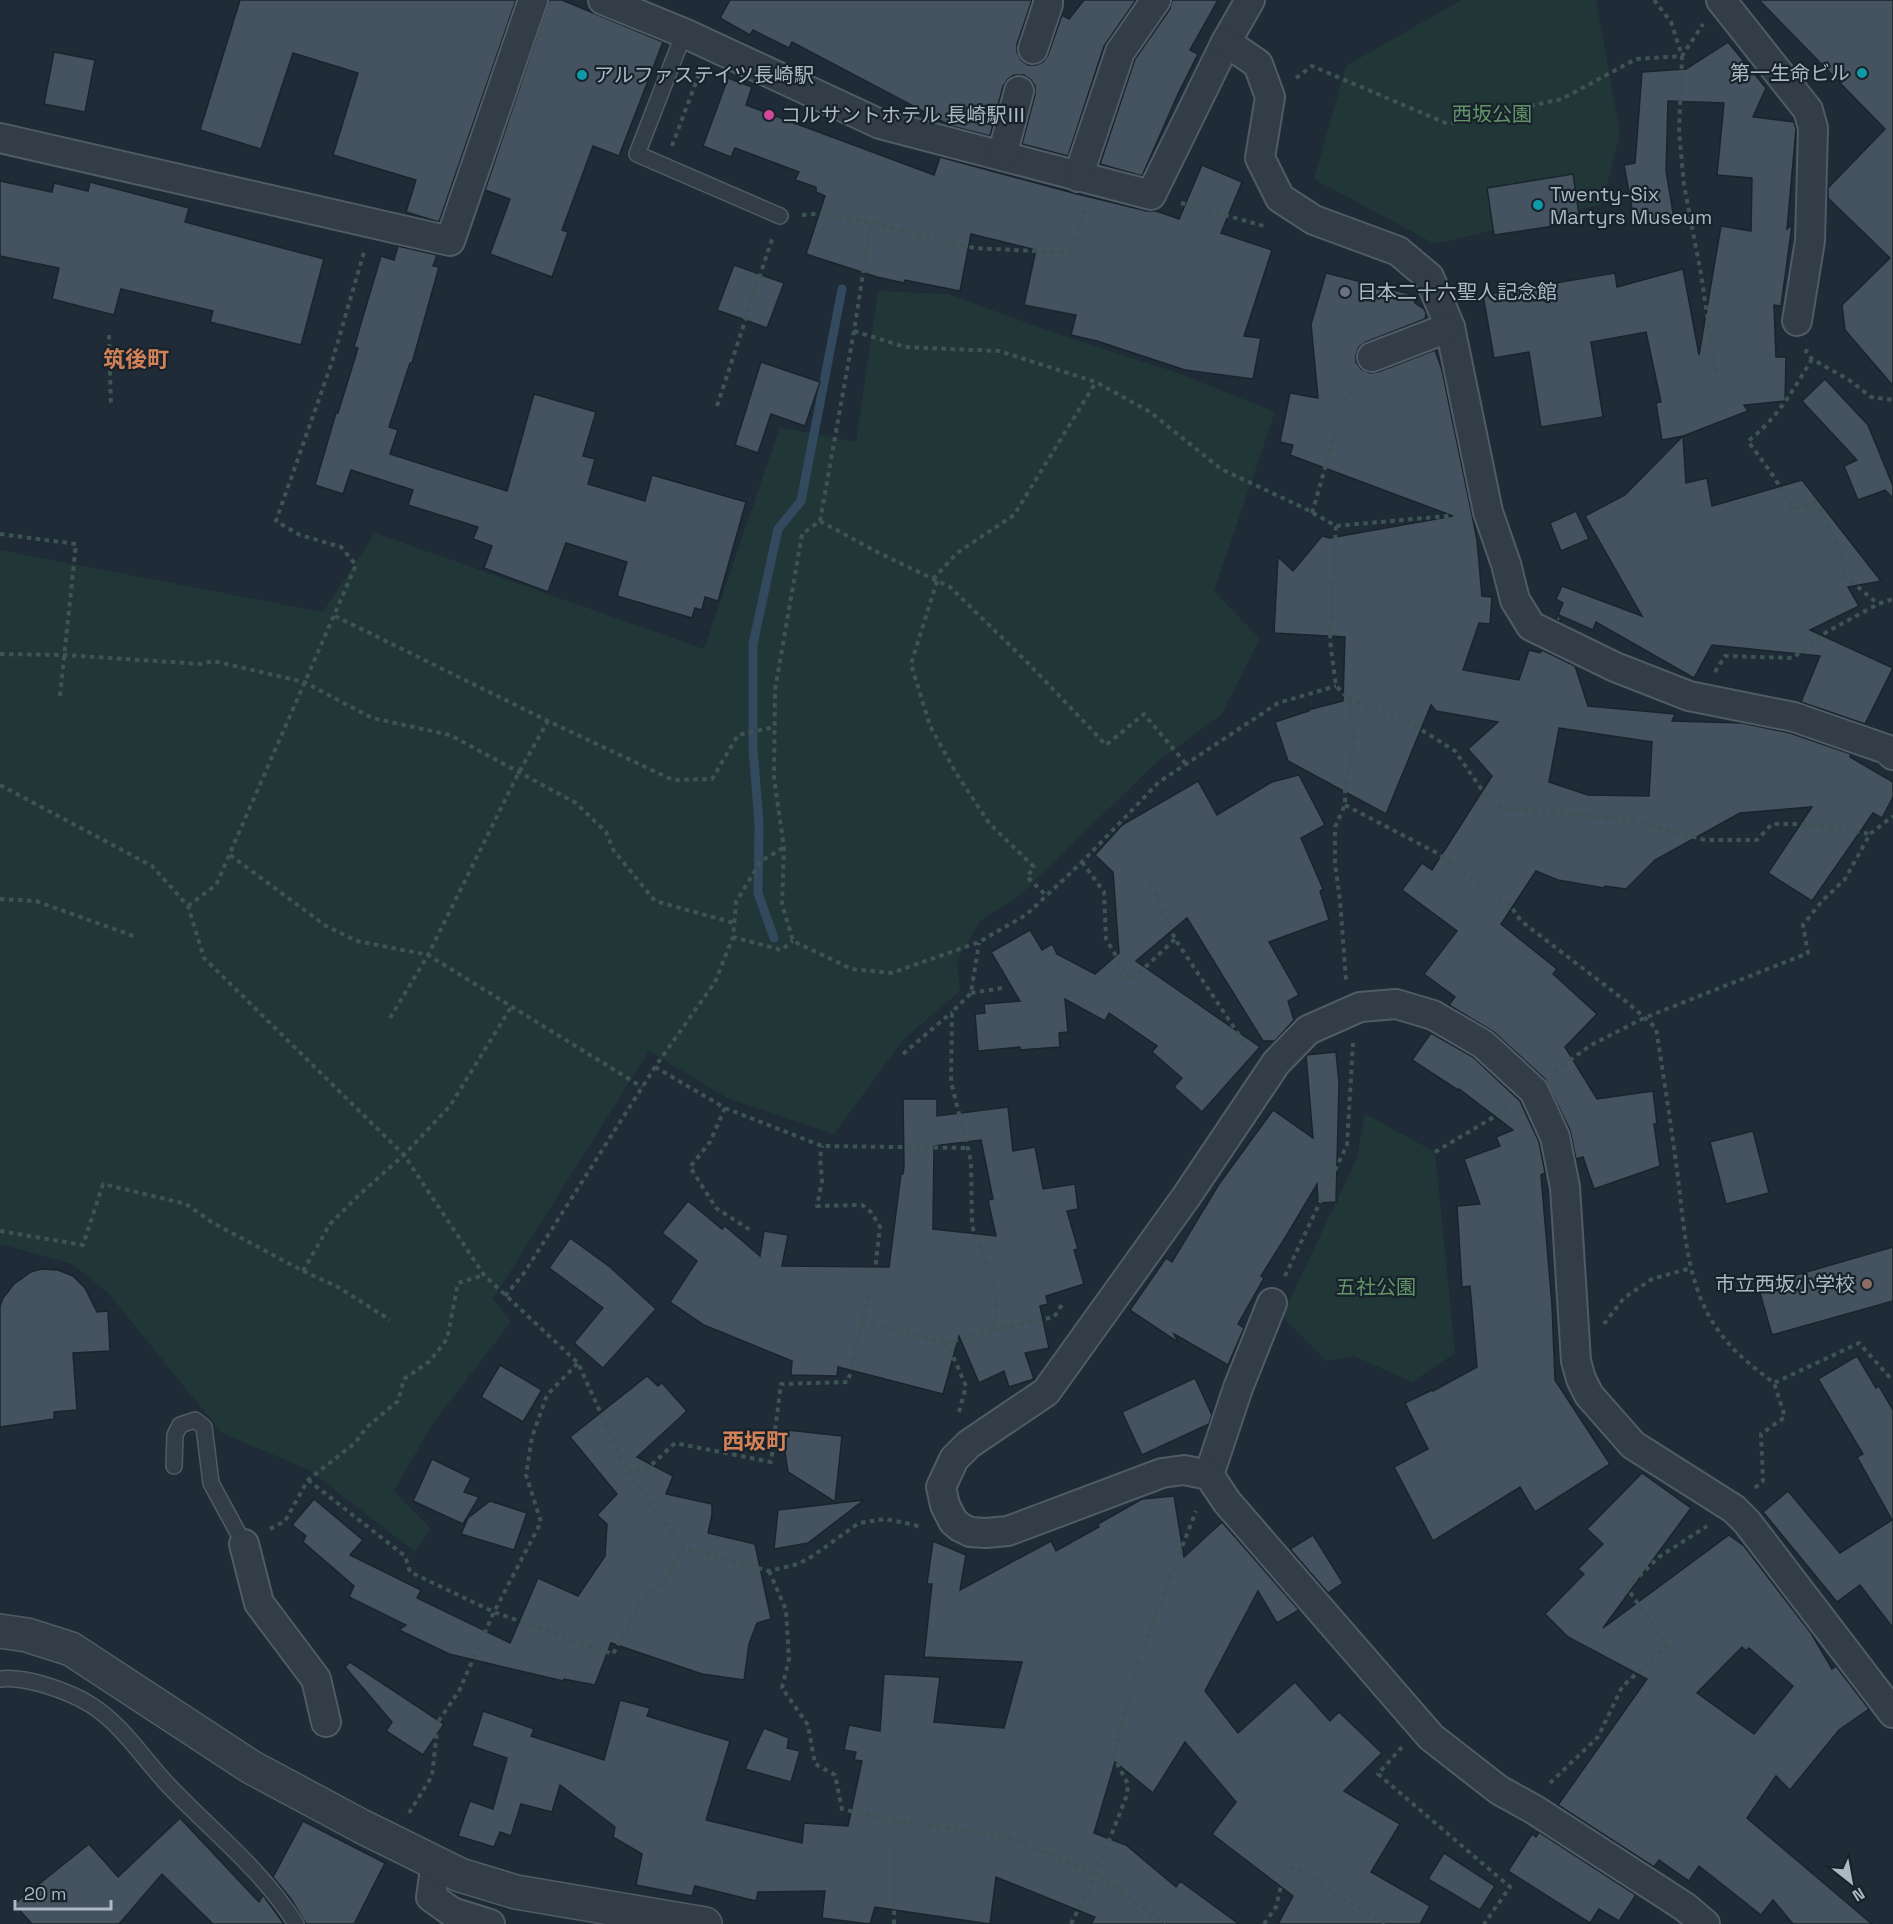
<svg xmlns="http://www.w3.org/2000/svg" width="1893" height="1924" font-family="'Space Grotesk','Noto Sans JP',sans-serif">
<style>
.green{fill:#213737}
.lines{fill:none;stroke-linecap:round;stroke-linejoin:round}
.stream{stroke:#32495e;stroke-width:9}
.building{fill:#455360;stroke:#1a242d;stroke-width:1.5;fill-rule:evenodd}
.service-casing{stroke:#505b65;stroke-width:18}
.minor-casing{stroke:#505b65;stroke-width:32}
.tertiary-casing{stroke:#505b65;stroke-width:36}
.path{stroke:#3e5454;stroke-width:4;stroke-dasharray:4.5 4.5;stroke-linecap:butt}
.service{stroke:#323d47;stroke-width:15}
.minor{stroke:#323d47;stroke-width:28}
.tertiary{stroke:#323d47;stroke-width:33}
.culture-dot{fill:#0f9aa8;stroke:#18222b;stroke-width:2}
.hotel-dot{fill:#d1479c;stroke:#18222b;stroke-width:2}
.worship-dot{fill:#6b7280;stroke:#18222b;stroke-width:2}
.education-dot{fill:#8d6e63;stroke:#18222b;stroke-width:2}
.labels{text-anchor:middle;dominant-baseline:central;stroke-width:4.5;stroke-linejoin:round;paint-order:stroke}
.poi-label{font-size:20px;fill:#acb8c4;stroke:#18222b;text-anchor:start}
.park-label{font-size:20px;fill:#64946a;stroke:#18222b}
.quarter-label{font-size:22px;font-weight:bold;fill:#d38157;stroke:#18222b}
</style>
<rect width="100%" height="100%" fill="#1f2b36"/>
<g class="green">
<path d="M1461 0H1596L1620 134 1602 204 1435 244 1314 179 1346 66Z"/>
<path d="M878 291 948 294 1044 329 1175 372 1275 412 1214 591 1260 639 1221 715 1157 762 1021 894 980 921 957 960 960 991 903 1040 834 1134 727 1098 649 1051 493 1299 511 1322 433 1423 394 1491 431 1529 415 1552 309 1470 222 1433 109 1294 72 1264 0 1244V550L323 612 375 533 704 649 780 427 856 442Z"/>
<path d="M1365 1114 1435 1152 1455 1353 1412 1382 1354 1356 1326 1361 1282 1316 1357 1158Z"/>
</g>
<g class="lines">
<path class="stream" d="M774 938 758 893 759 824 753 749V644L778 529 801 501 842 289"/>
</g>
<g class="building">
<path d="M240 0H516L439 222 406 212 416 180 333 155 358 73 293 53 261 149 200 130Z"/>
<path d="M549 0H562L663 42 619 156 593 146 562 230 568 232 552 277 490 254 510 199 485 190Z"/>
<path d="M730 0H1032L1017 44V52L1021 60 1028 65H1036L1043 62 1048 55 1062 15 1069 19 1084 0H1136L1104 46 1068 156 1022 144 1035 95V86L1031 80 1024 75H1014L1008 79 1003 86 990 136 951 126 792 42 789 48 753 30 750 35 720 18Z"/>
<path d="M1172 0H1218L1190 50 1198 54 1178 94 1142 176 1100 164 1135 59 1170 9Z"/>
<path d="M1759 0H1893V386L1845 330 1842 305 1890 258 1828 198V188L1885 129Z"/>
<path d="M1728 42 1766 88 1753 117 1794 122 1796 129 1787 229 1792 225 1781 306 1774 305 1776 357H1786L1785 401 1744 405 1748 411 1683 436 1686 483 1707 478 1712 506 1802 480 1881 581 1848 587 1859 606 1810 630 1893 668 1865 724 1801 702 1820 656 1712 645 1694 678 1596 622 1593 630 1559 615 1561 622 1556 620 1563 603 1556 599 1562 586 1642 616 1585 516 1625 495 1683 436 1662 440 1656 403 1661 402 1646 332 1591 342 1603 417 1541 427 1529 352 1494 358 1483 295 1615 273 1617 287 1683 269 1699 355 1721 226 1751 231 1752 178 1717 175 1724 103 1668 101 1666 171 1674 218 1635 225 1624 165 1635 163 1642 72 1686 69Z"/>
<path d="M54 52 95 60 85 112 44 104Z"/>
<path d="M728 78 752 87 746 105 934 175 940 157 1073 193 1147 211H1156L1179 219 1202 165 1242 182 1221 233 1272 250 1244 336 1261 338 1253 379 1185 370 1097 341 1071 335 1076 315 1024 305 1036 250 971 234 960 291 905 280 904 283 877 277 806 254 825 196 816 192V187L795 180 799 172 735 148 731 157 703 146Z"/>
<path d="M1573 174 1580 222 1494 235 1487 188Z"/>
<path d="M0 181 52 192 54 183 88 191 90 182 189 208 185 222 324 259 301 345 210 322 213 311 121 289 114 315 52 299 59 268 0 256Z"/>
<path d="M398 246 437 255 433 266 439 267 412 363H410L389 427 398 430 390 454 507 491 534 394 596 412 583 456 595 459 588 484 645 501 652 475 746 502 718 601 705 597 702 610 695 608 692 618 617 596 627 562 566 543 548 592 484 568 492 546 473 539 478 527 408 505 413 490 351 470 343 494 315 485 336 413H338L358 348 354 347 381 256 394 260Z"/>
<path d="M734 265 784 283 767 328 717 310Z"/>
<path d="M1326 273 1414 295 1415 303 1424 309 1426 313 1425 319 1366 342 1359 347 1356 355V362L1361 369 1370 373 1378 372 1435 350 1442 370 1473 520 1477 540 1482 596 1492 597 1490 624 1479 623 1463 670 1519 680 1529 650 1540 653 1542 650 1575 666 1588 706 1675 714 1672 721 1742 723 1790 733 1851 754 1850 757 1893 782V797L1882 818 1873 813 1812 901 1768 873 1812 807 1740 813 1655 860 1626 889 1605 886 1604 888 1558 880 1536 871 1501 924 1557 969 1553 974 1597 1014 1565 1047 1597 1099 1653 1091 1657 1124H1654L1660 1166 1594 1189 1583 1157 1576 1159 1570 1130 1545 1079 1494 1032 1449 1005 1455 997 1424 974 1457 931 1402 890 1422 863 1432 870 1492 776 1468 749 1498 722 1436 711 1431 705 1386 814 1288 761 1275 722 1309 711 1308 710 1343 701 1345 637 1274 633 1278 557 1293 571 1322 536 1330 538 1453 516 1290 455 1293 445 1280 442 1290 393 1318 398 1311 324ZM1559 728 1652 742 1649 796 1588 795 1549 782Z"/>
<path d="M761 362 820 382 805 426 771 414 758 453 735 445Z"/>
<path d="M1825 379 1868 425 1893 486V498L1885 490 1858 500 1844 466 1857 460 1802 401Z"/>
<path d="M1576 511 1589 539 1561 551 1550 523Z"/>
<path d="M1299 775 1325 825 1301 838 1323 889 1320 891 1329 920 1269 942 1299 995 1288 1001 1294 1020 1275 1041H1263L1187 918 1136 961 1260 1047 1202 1112 1174 1087 1182 1078 1152 1052 1157 1046 1109 1013 1105 1021 1065 999 1068 1032 1059 1033 1060 1047 1020 1050V1047L978 1051 975 1014 985 1013 984 1004 1020 1001 991 952 1030 930 1042 950 1052 944 1057 954 1095 974 1119 953 1113 872 1095 855 1122 825 1198 781 1217 815 1272 782Z"/>
<path d="M1431 1033 1473 1057 1520 1101 1539 1142 1545 1173 1541 1175 1552 1305 1555 1380 1610 1464 1535 1512 1520 1487 1433 1541 1394 1467 1428 1449 1405 1403 1432 1390 1433 1391 1477 1367 1470 1286 1462 1287 1457 1206 1480 1204 1464 1159 1500 1146 1496 1137 1513 1130 1459 1089 1458 1090 1412 1060Z"/>
<path d="M1336 1052 1339 1083 1336 1202 1318 1203 1317 1184 1288 1233 1261 1276 1264 1278 1238 1324 1244 1328 1228 1365 1174 1334 1178 1342 1130 1310 1166 1258 1172 1262 1219 1184 1273 1110 1313 1138 1306 1055Z"/>
<path d="M903 1099H937V1116L1008 1107 1013 1151 1035 1147 1043 1189 1075 1184 1078 1209 1067 1211 1078 1249 1074 1250 1084 1284 1046 1296 1048 1304 1040 1306 1049 1348 1025 1353 1034 1379 1009 1387 1004 1371 979 1383 959 1336 943 1394 838 1367 837 1376 791 1375 792 1361 704 1325 670 1302 697 1261 662 1233 688 1201 722 1229 725 1226 760 1256 764 1231 788 1235 782 1266 889 1267 901 1174H903L904 1166ZM981 1140 993 1199 988 1200 996 1236 933 1229 934 1146Z"/>
<path d="M1753 1131 1769 1193 1726 1204 1710 1142Z"/>
<path d="M570 1238 610 1267 656 1309 603 1368 574 1343 603 1308 549 1268Z"/>
<path d="M1893 1247V1301L1772 1335 1758 1286Z"/>
<path d="M41 1269 58 1270 73 1276 85 1288 97 1312 108 1311 110 1351 73 1353 77 1410 54 1412V1419L0 1427V1306L3 1298 14 1284 31 1272Z"/>
<path d="M1857 1356 1876 1388 1879 1386 1893 1410V1628L1860 1585 1837 1602 1763 1512 1788 1491 1840 1553 1892 1520 1857 1457 1863 1454 1818 1379Z"/>
<path d="M500 1365 542 1390 523 1422 481 1397Z"/>
<path d="M647 1376 658 1386 662 1383 687 1411 637 1457 673 1476 666 1494 712 1504V1515L708 1533 755 1544 771 1619 757 1623 749 1644 744 1680 702 1674 611 1643 595 1685 564 1679 563 1681 449 1654 399 1630 406 1625 349 1597 354 1586 303 1542 306 1536 292 1525 314 1499 363 1540 350 1555 421 1590 417 1598 510 1643 538 1578 578 1596 605 1556 607 1524 597 1515 617 1494 570 1437Z"/>
<path d="M1195 1378 1212 1415 1209 1424 1142 1455 1122 1412Z"/>
<path d="M787 1430 842 1436 835 1502 788 1472 785 1452Z"/>
<path d="M432 1459 471 1478 464 1492 479 1497 463 1524 413 1501Z"/>
<path d="M1642 1473 1691 1508 1603 1628 1729 1535 1744 1546 1811 1633 1832 1669 1836 1666 1869 1709 1839 1730 1790 1790 1776 1776 1747 1818 1872 1924H1793L1773 1900 1761 1915 1699 1866 1689 1881 1659 1860 1654 1867 1558 1805 1647 1679 1568 1637 1545 1614 1584 1574 1578 1569 1603 1544 1587 1529ZM1742 1647 1746 1651 1749 1648 1793 1686 1754 1734 1697 1693Z"/>
<path d="M1174 1496 1184 1557 1222 1522 1299 1610 1277 1623 1258 1591 1205 1691 1238 1733 1295 1682 1330 1721 1339 1712 1382 1753 1344 1791 1400 1824 1371 1872 1430 1906 1420 1924H1278L1293 1896 1212 1834 1236 1802 1185 1742 1153 1793 1115 1762 1094 1833 1126 1845 1176 1887 1180 1881 1239 1924H1091L1095 1917 996 1877 990 1924 875 1907 870 1924 822 1918 825 1891 758 1892 756 1901 695 1886 692 1896 636 1885 642 1854 613 1837 615 1827 560 1785 552 1812 521 1804 511 1836 500 1832 494 1847 458 1836 470 1801 493 1809 507 1758 472 1746 483 1711 534 1729 531 1736 604 1760 620 1700 650 1708 647 1716 730 1741 706 1820 802 1843 804 1823 848 1826 862 1761 854 1760 856 1752 844 1750 849 1725 880 1731 884 1674 940 1677 934 1722 1004 1728 1022 1662 924 1657 932 1584H927L933 1541 966 1555 960 1590 1051 1541 1056 1551 1099 1527 1098 1524 1142 1499Z"/>
<path d="M864 1500 808 1543 774 1549 778 1510Z"/>
<path d="M490 1501 527 1513 514 1550 461 1534 468 1518Z"/>
<path d="M1313 1535 1343 1583 1328 1593 1290 1549Z"/>
<path d="M350 1662 444 1724 423 1755 386 1731 392 1722 345 1667Z"/>
<path d="M764 1728 789 1738 787 1748 800 1751 791 1782 745 1769Z"/>
<path d="M180 1818 259 1902 263 1895 284 1924H213L162 1874 119 1924H32L14 1904 89 1844 118 1877Z"/>
<path d="M303 1821 385 1863 354 1924H306L291 1899 273 1877Z"/>
<path d="M1539 1832 1636 1895 1619 1921 1599 1909 1590 1923 1508 1871 1532 1834 1536 1837Z"/>
<path d="M1444 1853 1495 1886 1480 1910 1428 1879Z"/>
</g>
<g class="lines">
<defs>
<g id="service">
<path d="M684 33 637 154 780 216"/>
<path d="M174 1466 175 1435 180 1425 195 1420 204 1427 211 1483 244 1544"/>
<path d="M0 1679C26 1676 69 1691 91 1705 123 1725 144 1760 170 1787 212 1831 263 1871 296 1924"/>
</g>
<g id="minor">
<path d="M603 0 684 33 880 124 1151 195 1226 42 1250 0"/>
<path d="M1721 0 1808 110 1813 128 1810 241 1797 321"/>
<path d="M1226 42 1258 64 1270 97 1260 158 1280 198 1314 220 1398 251 1429 277 1450 327 1488 512 1506 564 1515 600 1531 626 1615 667 1689 696 1794 717 1886 749 1893 755"/>
<path d="M1033 49 1048 4V0"/>
<path d="M0 138 450 241 533 0"/>
<path d="M1002 156 1019 91"/>
<path d="M1078 177 1120 52 1156 0"/>
<path d="M1372 357 1450 327"/>
<path d="M1209 1475 1238 1388 1272 1303"/>
<path d="M244 1544 259 1603 316 1679 326 1722"/>
<path d="M436 1863 431 1897 452 1912 490 1924"/>
<path d="M1705 1924 1685 1907 1535 1810 1499 1790 1431 1737 1227 1502 1209 1475 1184 1470 1162 1473 1008 1531 986 1533 970 1532 960 1527 953 1521 945 1505 941 1487 954 1459 969 1444 1046 1392 1186 1197 1276 1063 1308 1030 1360 1007 1396 1004 1433 1015 1483 1044 1534 1091 1555 1137 1565 1187 1576 1361 1581 1379 1589 1395 1633 1445 1734 1509 1747 1522 1893 1713"/>
</g>
<path id="tertiary" d="M0 1631 27 1635 71 1649 251 1767 361 1826 460 1875 516 1892 705 1924"/>
</defs>
<use href="#service" class="service-casing"/>
<use href="#minor" class="minor-casing"/>
<use href="#tertiary" class="tertiary-casing"/>
<g class="path">
<path d="M1654 0 1671 22 1682 56 1679 132 1684 185 1701 274 1716 376"/>
<path d="M1296 78 1312 66 1448 124 1562 99 1636 59 1682 56 1703 24"/>
<path d="M672 146 699 74"/>
<path d="M1181 203 1264 226"/>
<path d="M1085 210 1073 253 974 248 871 222 854 331 820 521 802 534 775 690 774 778 784 848 782 904 793 941 852 969 892 973 979 942 1026 915 1082 862 1159 782 1278 703 1336 686"/>
<path d="M802 215 815 214 871 222"/>
<path d="M854 331 905 347 999 351 1096 382 1150 412 1221 469 1304 508 1336 526 1458 515"/>
<path d="M109 335 111 407"/>
<path d="M1807 349 1806 352 1812 359 1849 380 1871 397 1893 400"/>
<path d="M1812 359C1794 389 1776 420 1748 441L1774 477 1793 509 1816 503 1840 550 1845 576 1878 604"/>
<path d="M717 406 773 236"/>
<path d="M1312 513 1345 399 1356 383"/>
<path d="M820 521 877 552 950 587 1029 664 1106 745 1144 714 1186 764"/>
<path d="M1336 526 1330 641 1336 686 1348 698 1355 742 1345 786V805L1335 827V864L1340 900 1346 980"/>
<path d="M0 534 76 544 60 696"/>
<path d="M933 579 957 553 1014 515 1096 382"/>
<path d="M937 581 911 664 930 726 956 773 989 823 1034 867 1027 877 1047 896"/>
<path d="M335 616 548 721 673 780 712 779 738 735 774 727"/>
<path d="M0 654 64 655 201 664 213 661 304 682 372 718 450 735 576 803 606 832 614 851 655 901 734 923"/>
<path d="M1715 672 1725 656 1793 658 1823 634 1878 604 1893 599"/>
<path d="M1348 698 1409 722 1455 751 1482 790 1502 808 1626 819 1705 840H1757L1772 824H1807L1870 834"/>
<path d="M0 785 152 866 188 906 204 958 404 1155 484 1275 578 1363 627 1471 684 1548 769 1571 798 1564 811 1557 859 1523 885 1519 915 1525 921 1528"/>
<path d="M1345 805 1437 853 1510 905 1521 921 1628 1003 1656 1028C1663 1073 1670 1118 1676 1163 1684 1218 1684 1283 1718 1330 1733 1352 1753 1367 1774 1383L1859 1343 1893 1381"/>
<path d="M783 848 761 861 736 902 733 937 781 950 793 941"/>
<path d="M230 855 326 926 357 941 428 955 642 1087"/>
<path d="M1082 862 1104 892 1106 939 1131 981 1175 939"/>
<path d="M1151 884 1175 939 1249 1050"/>
<path d="M0 899 36 901 136 937"/>
<path d="M188 906 216 885 356 565 341 547 300 535 276 521 332 362 364 252"/>
<path d="M971 993 1002 988"/>
<path d="M390 1018 428 955 519 772 548 721"/>
<path d="M903 1054 952 1012"/>
<path d="M655 1067 725 1108 822 1146 968 1148"/>
<path d="M1555 1071 1591 1045 1644 1018 1808 953 1803 925 1822 901 1845 879 1870 834 1893 816"/>
<path d="M725 1108 710 1142 690 1167 716 1208 753 1232"/>
<path d="M1435 1152 1509 1108"/>
<path d="M0 1231 83 1245 103 1184 186 1204 213 1223 303 1271 338 1287 390 1320"/>
<path d="M303 1271 330 1224 359 1195 404 1155 450 1106 511 1007"/>
<path d="M1285 1276 1347 1145 1353 1043"/>
<path d="M505 1296 524 1273 655 1067 715 982 733 937"/>
<path d="M862 1322 947 1343"/>
<path d="M1604 1324 1624 1298 1652 1279 1691 1268"/>
<path d="M993 1330 1054 1317 1063 1303"/>
<path d="M959 1412 966 1386 947 1343 993 1330 997 1299 993 1282 972 1226 971 1161 951 1082 952 1012 971 993 979 943"/>
<path d="M627 1471 646 1470 675 1443 771 1462 781 1384 848 1382 875 1270 880 1227 871 1212 862 1205 817 1206 822 1181 820 1158 822 1146"/>
<path d="M308 1480 405 1556 410 1572 494 1612 613 1654 641 1601 662 1583 684 1548"/>
<path d="M1755 1488 1763 1481 1761 1434 1785 1417 1774 1383"/>
<path d="M270 1529 285 1521 308 1480 355 1443 367 1427 398 1401 404 1379 430 1361 447 1339 458 1283 484 1275"/>
<path d="M769 1571 786 1610 789 1659 782 1688 808 1725 815 1764 835 1775 842 1809 896 1821 1005 1836 1096 1874 1165 1924"/>
<path d="M1402 1747 1378 1774 1510 1887 1484 1924"/>
<path d="M1550 1783 1598 1737 1622 1687 1667 1645 1627 1588 1659 1557 1707 1526"/>
<path d="M409 1813 432 1776 438 1722 459 1691 494 1612 541 1522 526 1475 532 1437 547 1395 578 1363"/>
<path d="M894 1924 896 1821"/>
<path d="M1071 1924 1096 1874 1127 1795 1128 1784 1113 1756 1142 1650 1196 1511"/>
<path d="M1264 1924 1276 1907 1284 1873 1294 1866 1346 1901 1387 1924"/>
</g>
<use href="#service" class="service"/>
<use href="#minor" class="minor"/>
<use href="#tertiary" class="tertiary"/>
</g>
<g class="culture-dot">
<circle cx="1862" cy="73" r="6"/>
<circle cx="582" cy="75" r="6"/>
<circle cx="1538" cy="205" r="6"/>
</g>
<circle class="hotel-dot" cx="769" cy="115" r="6"/>
<circle class="worship-dot" cx="1345" cy="292" r="6"/>
<circle class="education-dot" cx="1867" cy="1284" r="6"/>
<g class="labels">
<g class="poi-label">
<text x="1850" y="73" text-anchor="end">第一生命ビル</text>
<text x="594" y="75">アルファステイツ長崎駅</text>
<text x="781" y="115">コルサントホテル 長崎駅Ⅲ</text>
<text x="1550" y="194">Twenty-Six<tspan x="1550" dy="23">Martyrs Museum</tspan></text>
<text x="1357" y="292">日本二十六聖人記念館</text>
<text x="1855" y="1284" text-anchor="end">市立西坂小学校</text>
</g>
<g class="park-label">
<text x="1492" y="114">西坂公園</text>
<text x="1376" y="1287">五社公園</text>
</g>
<g class="quarter-label">
<text x="136" y="359">筑後町</text>
<text x="755" y="1441">西坂町</text>
</g>
</g>
<g transform="translate(1851 1882) rotate(149)" stroke="#18222b" stroke-width="4.5" paint-order="stroke">
<path d="M0-4.5L10 22L0 15L-10 22Z" fill="#acb8c4"/>
<text y="-9" font-size="16" font-weight="bold" text-anchor="middle" fill="#acb8c4">N</text>
</g>
<path d="M15 1900v9h96v-9" fill="none" stroke="#acb8c4" stroke-width="3"/>
<text x="24" y="1900" font-size="18" fill="#acb8c4" stroke="#18222b" stroke-width="4.5" paint-order="stroke">20 m</text>
</svg>
